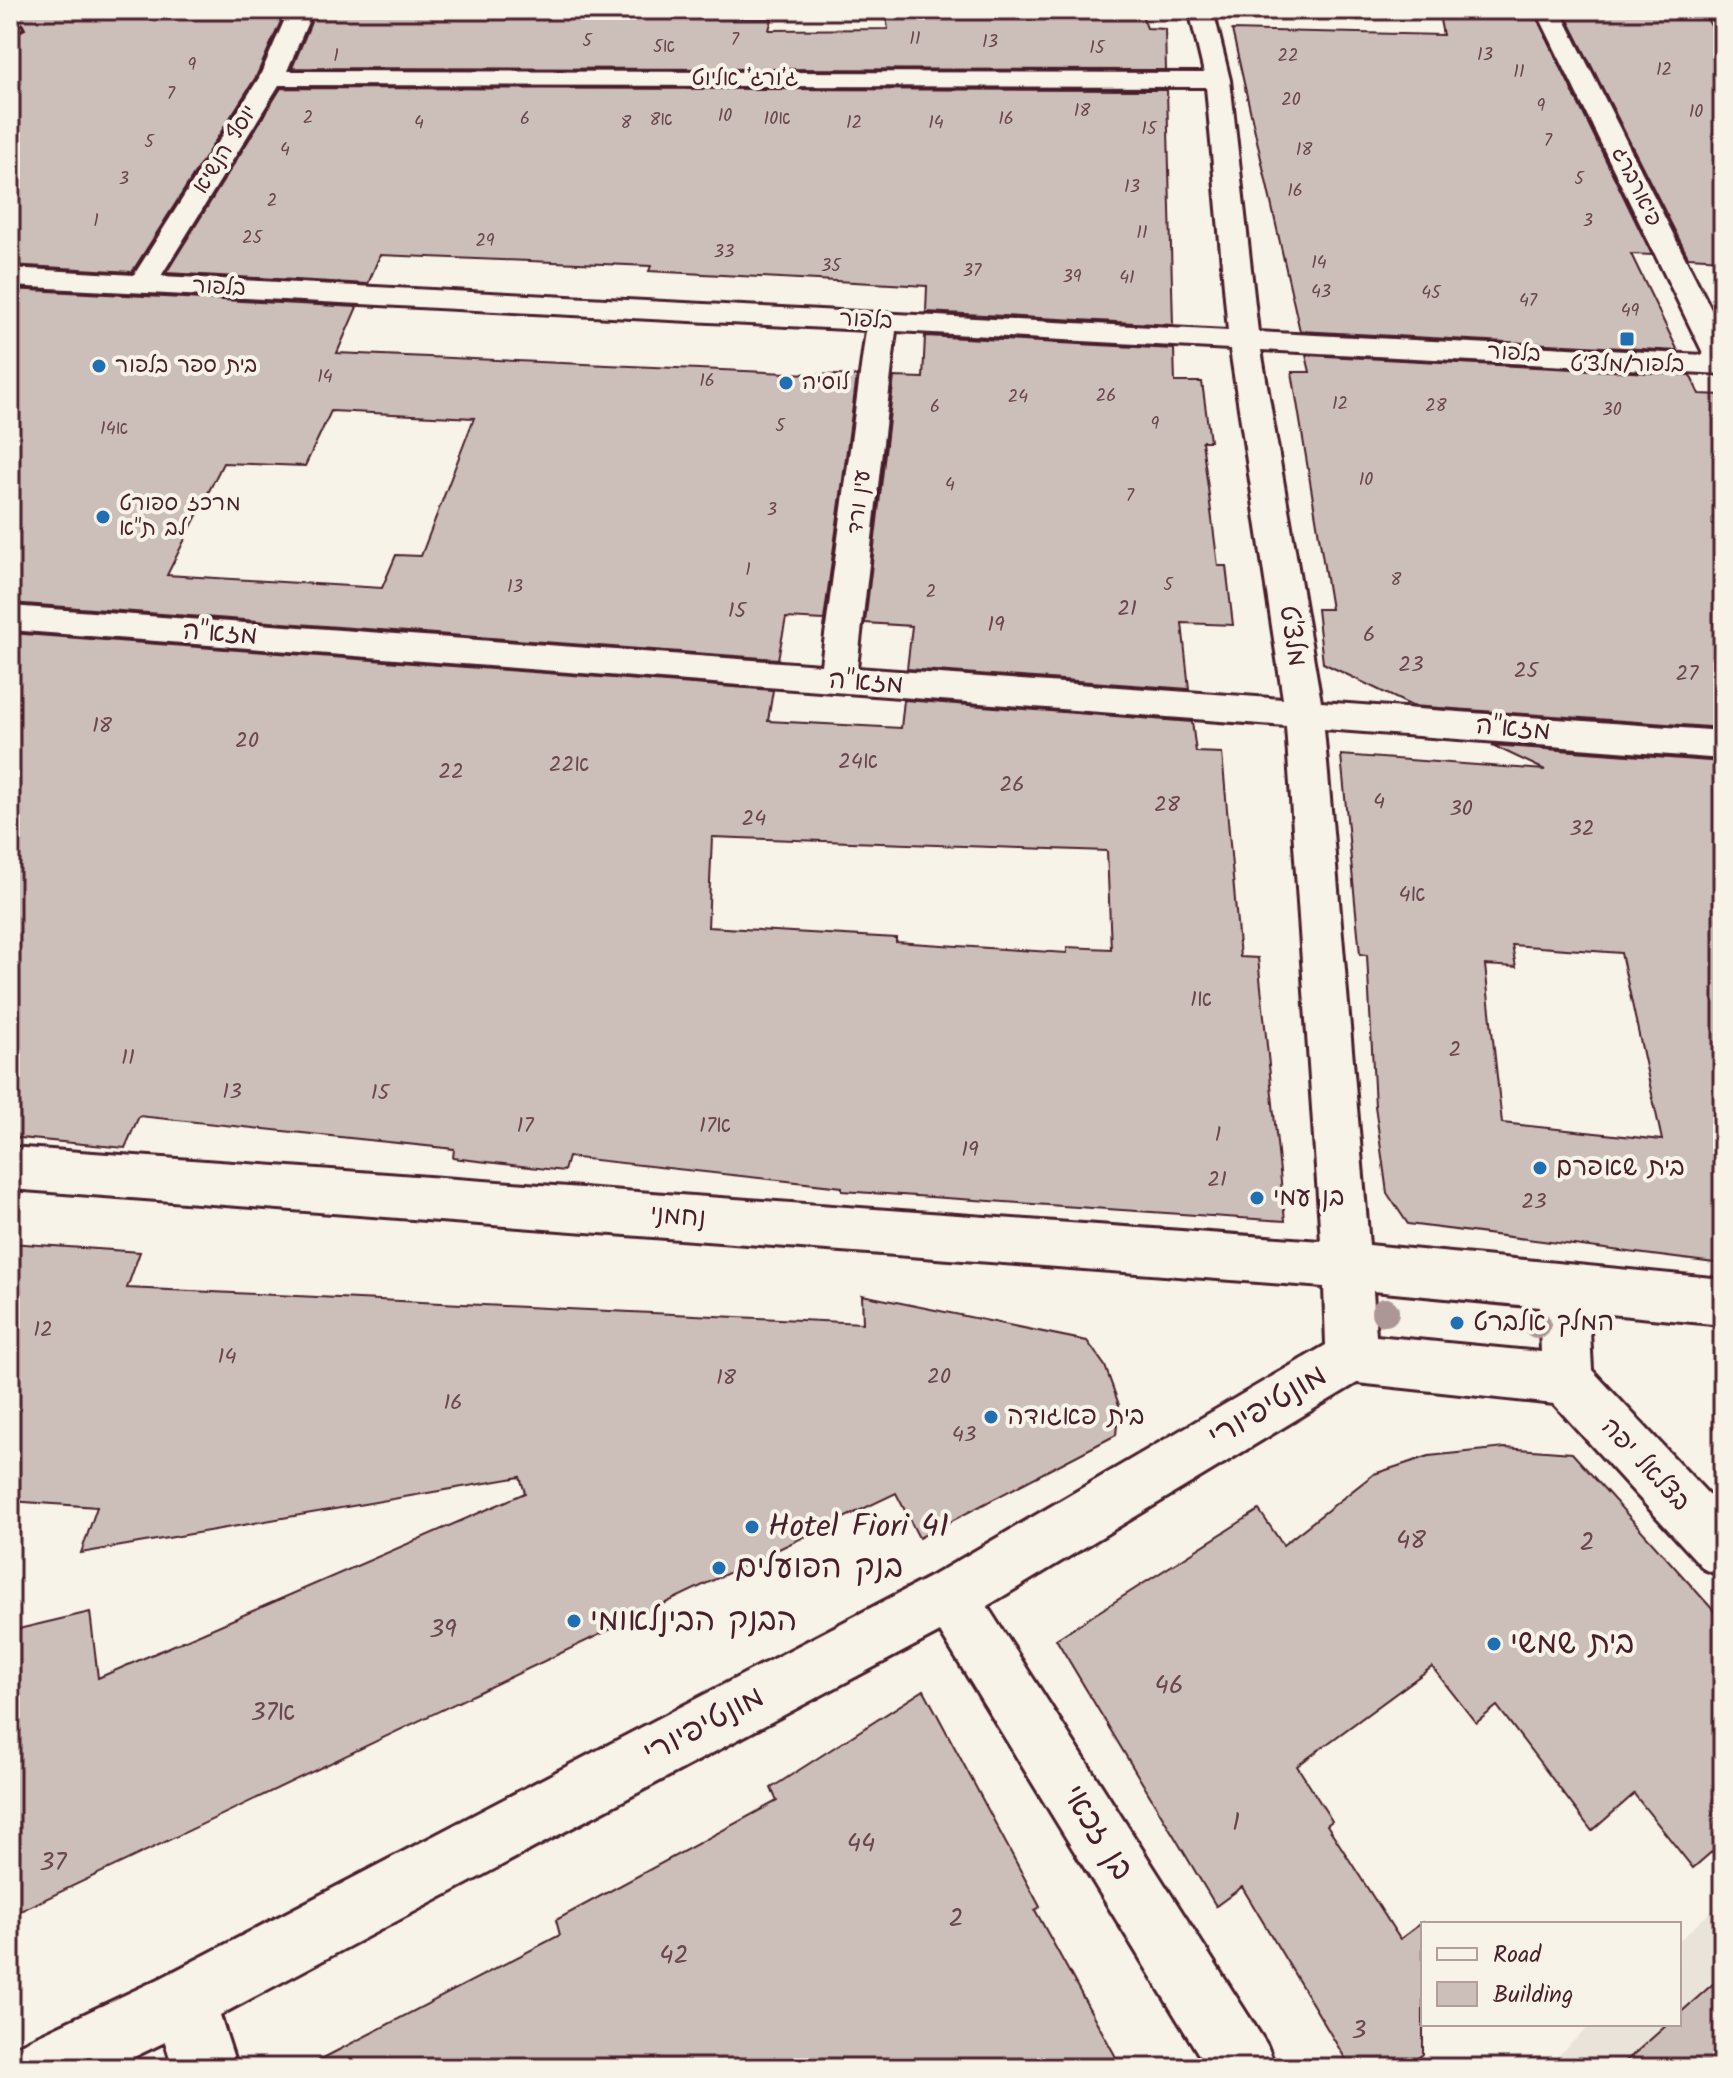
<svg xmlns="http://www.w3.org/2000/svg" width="1733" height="2078" font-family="Kalam,'Playpen Sans Hebrew',sans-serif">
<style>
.built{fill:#eae3da}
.building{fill:#ccbfb9;stroke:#4a1f2b;stroke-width:2;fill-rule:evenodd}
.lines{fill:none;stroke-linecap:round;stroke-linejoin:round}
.service-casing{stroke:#4a1f2b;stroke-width:6}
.minor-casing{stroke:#4a1f2b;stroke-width:6}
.service{fill:#f7f3e8;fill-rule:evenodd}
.minor{fill:#f7f3e8;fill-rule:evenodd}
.tree{fill:#ac9796}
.poi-dot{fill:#1f6fb2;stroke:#f7f3e8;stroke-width:3}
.labels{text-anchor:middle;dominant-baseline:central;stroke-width:8;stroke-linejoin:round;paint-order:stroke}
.far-number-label{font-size:18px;fill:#6a474e}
.far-street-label{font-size:22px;fill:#4a1f2b;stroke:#f7f3e8}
.far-poi-label{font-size:22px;fill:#4a1f2b;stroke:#f7f3e8;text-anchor:start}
.number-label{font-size:22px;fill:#6a474e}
.street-label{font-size:26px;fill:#4a1f2b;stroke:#f7f3e8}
.poi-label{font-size:26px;fill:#4a1f2b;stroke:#f7f3e8;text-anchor:start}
.near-number-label{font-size:26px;fill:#6a474e}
.near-street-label{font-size:32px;fill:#4a1f2b;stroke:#f7f3e8}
.near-poi-label{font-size:32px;fill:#4a1f2b;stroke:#f7f3e8;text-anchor:start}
</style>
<rect width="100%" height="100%" fill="#f7f3e8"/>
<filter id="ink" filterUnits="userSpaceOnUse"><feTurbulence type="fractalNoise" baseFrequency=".0125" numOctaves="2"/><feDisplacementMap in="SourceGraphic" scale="16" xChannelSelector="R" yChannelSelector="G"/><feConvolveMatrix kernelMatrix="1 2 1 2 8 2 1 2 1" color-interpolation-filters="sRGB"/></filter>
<g filter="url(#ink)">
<path class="built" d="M1723 1900V2068H1545L1592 2024H1679V1941Z"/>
<g class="building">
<path d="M10 10H286L256 77 132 272 10 265V36L25 29 21 22 10 20Z"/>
<path d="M316 10H679L678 16 772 19 769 30 888 29 885 10H1140L1147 28 1165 29 1166 70 292 68Z"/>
<path d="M1438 10H1533L1652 255 1631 254 1678 351 1300 331 1232 30 1443 35Z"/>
<path d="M1563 10H1702L1723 47V259L1688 257Z"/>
<path d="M281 88 1167 90 1173 325 926 312 927 286 649 271 651 266 380 255 368 284 166 273Z"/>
<path d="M10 289 357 307 337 353 857 376 824 620 786 618 778 659 10 603ZM331 411 474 418 421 556 396 555 382 588 167 575 223 463 305 466Z"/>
<path d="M925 336 1174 349 1175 382H1202L1210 441H1202L1218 566H1226L1233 625 1182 623 1189 689 907 669 912 626 865 623 894 377 923 378Z"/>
<path d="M1306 355 1690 375 1699 394 1723 395V728L1412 706 1323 663 1317 609H1331L1292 372H1310Z"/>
<path d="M10 633 773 690 768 721 901 728 904 700 1192 722 1196 752 1222 753 1240 957 1258 958 1285 1221 842 1191V1187L568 1157 564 1171 453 1158 454 1149 139 1116 125 1148 10 1137ZM712 837 1107 851 1111 949 1067 947V953L896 942V938L708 927Z"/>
<path d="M1492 745 1723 762V1264L1408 1224 1387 1193 1375 1106 1367 955 1360 954 1341 755 1545 770ZM1512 945 1621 953 1662 1140 1502 1123 1485 965 1516 967Z"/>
<path d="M10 1243 140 1252 127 1288 863 1323 862 1295 1087 1341 1105 1366 1119 1405 1116 1435 919 1538 896 1493 10 1916V1631L90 1612 98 1678 525 1493 520 1477 81 1553 97 1507 10 1501Z"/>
<path d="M1505 1448 1572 1453 1723 1621V1842L1693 1868 1634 1794 1592 1831 1497 1706 1476 1723 1432 1667 1297 1766 1332 1821 1327 1825 1400 1939 1423 1922V2054L1406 2068H1351L1242 1887 1216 1906 1056 1639 1259 1510 1283 1545 1374 1474 1429 1456Z"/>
<path d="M924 1690 1040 1907 1035 1910 1122 2068H304L560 1935 556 1920 777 1801 771 1788Z"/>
<path d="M1723 1975V2068H1618L1668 2024H1679V2014Z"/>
</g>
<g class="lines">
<defs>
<path id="service" d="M10 23 20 25 22 28 10 33Z"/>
<path id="minor" d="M289 10H313L287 71 1204 73 1189 10H1213L1230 80 1258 332 1704 355 1536 10H1560L1723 333V374L1261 350 1321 702 1723 731V759L1324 729 1369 1245 1723 1279V1325L1589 1312 1592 1370 1723 1510V1577L1704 1569 1554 1404 1357 1383 987 1606 1267 2045 1276 2068H1207L940 1632 220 2015 237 2068H173L165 2042 111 2068H10L18 2045 161 1978 930 1577 1326 1345 1324 1287 10 1189V1147L1321 1241 1286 726 10 630V606L821 665 866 330 10 286V268L134 275 259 78ZM279 85 1206 87 1228 331 161 276ZM896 331 1230 349 1283 699 857 668ZM1373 1291 1539 1307 1541 1352 1376 1336Z"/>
</defs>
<use href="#service" class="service-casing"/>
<use href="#minor" class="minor-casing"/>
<use href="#service" class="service"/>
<use href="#minor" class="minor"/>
</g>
<g class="tree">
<circle cx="1385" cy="1312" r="14"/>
<circle cx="1537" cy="1324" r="14"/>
</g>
</g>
<g class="poi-dot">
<rect x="1619" y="331" width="16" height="16" rx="4"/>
<circle cx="99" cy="366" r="8"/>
<circle cx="786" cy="383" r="8"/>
<circle cx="103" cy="517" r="8"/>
<circle cx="1540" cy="1168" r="8"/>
<circle cx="1257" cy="1198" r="8"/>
<circle cx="1457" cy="1323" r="8"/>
<circle cx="991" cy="1417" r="8"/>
<circle cx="752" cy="1527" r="8"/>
<circle cx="719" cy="1568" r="8"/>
<circle cx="574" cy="1621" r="8"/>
<circle cx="1494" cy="1644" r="8"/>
</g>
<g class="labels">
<g class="far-number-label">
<text x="915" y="39">11</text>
<text x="735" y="40">7</text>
<text x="587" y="41">5</text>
<text x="990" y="42">13</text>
<text x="664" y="47">5א</text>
<text x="1097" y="48">15</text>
<text x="1485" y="55">13</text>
<text x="336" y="56">1</text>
<text x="1288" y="56">22</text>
<text x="192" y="65">9</text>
<text x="1664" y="70">12</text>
<text x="1519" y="72">11</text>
<text x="171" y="94">7</text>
<text x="1291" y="100">20</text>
<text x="1541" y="106">9</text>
<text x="1082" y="111">18</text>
<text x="1696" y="112">10</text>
<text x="725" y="116">10</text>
<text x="308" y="118">2</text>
<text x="525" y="119">6</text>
<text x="777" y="119">10א</text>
<text x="1006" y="119">16</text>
<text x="661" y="120">8א</text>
<text x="419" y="123">4</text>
<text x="626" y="123">8</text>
<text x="854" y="123">12</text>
<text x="936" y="123">14</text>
<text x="1149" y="129">15</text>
<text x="1548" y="141">7</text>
<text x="149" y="142">5</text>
<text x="285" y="150">4</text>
<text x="1304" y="150">18</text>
<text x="124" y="179">3</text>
<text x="1579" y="179">5</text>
<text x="1132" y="187">13</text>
<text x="1295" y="191">16</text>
<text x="272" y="201">2</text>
<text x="96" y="221">1</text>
<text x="1588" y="221">3</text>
<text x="1142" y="233">11</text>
<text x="252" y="238">25</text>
<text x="485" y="241">29</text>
<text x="724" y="252">33</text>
<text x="1319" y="263">14</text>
<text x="831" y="266">35</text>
<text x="972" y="271">37</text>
<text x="1072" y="277">39</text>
<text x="1127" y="278">41</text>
<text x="1321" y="292">43</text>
<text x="1431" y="293">45</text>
<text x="1528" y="301">47</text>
<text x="1630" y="311">49</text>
<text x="325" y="377">14</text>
<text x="707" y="381">16</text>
<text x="1106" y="396">26</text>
<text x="1018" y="397">24</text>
<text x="1340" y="404">12</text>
<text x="1436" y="406">28</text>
<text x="935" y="407">6</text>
<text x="1612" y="410">30</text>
<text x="1155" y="424">9</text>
<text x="780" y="426">5</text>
<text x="114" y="429">14א</text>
<text x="1366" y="480">10</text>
<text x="950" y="485">4</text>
<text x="1130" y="496">7</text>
<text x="772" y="510">3</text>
<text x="748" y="570">1</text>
<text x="1396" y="580">8</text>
<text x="1168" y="585">5</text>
<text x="515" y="587">13</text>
<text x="931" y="592">2</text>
</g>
<g class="far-street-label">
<text x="745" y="79">ג'ורג' אליוט</text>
<text transform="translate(226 150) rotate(-58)">יוסף הנשיא</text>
<text transform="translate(1636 187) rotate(64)">פיארברג</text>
<text transform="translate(219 288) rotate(3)">בלפור</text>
<text transform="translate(866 321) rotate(3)">בלפור</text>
<text transform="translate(1514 354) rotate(3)">בלפור</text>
<text transform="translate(860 502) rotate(-83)">עין ורד</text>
</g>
<g class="far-poi-label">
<text x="1627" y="365" text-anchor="middle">בלפור/מלצ׳ט</text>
<text x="115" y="366">בית ספר בלפור</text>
<text x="802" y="383">לוסיה</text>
<text x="119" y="504">מרכז ספורט<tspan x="119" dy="25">לב ת"א</tspan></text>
</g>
<g class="number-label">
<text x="1127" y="609">21</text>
<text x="737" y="611">15</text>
<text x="996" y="625">19</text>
<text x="1369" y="635">6</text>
<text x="1411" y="665">23</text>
<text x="1526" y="671">25</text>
<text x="1687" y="674">27</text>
<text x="102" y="726">18</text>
<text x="247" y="741">20</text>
<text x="858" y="762">24א</text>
<text x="569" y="765">22א</text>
<text x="451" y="772">22</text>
<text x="1012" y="785">26</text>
<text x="1379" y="802">4</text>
<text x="1167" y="805">28</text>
<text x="1461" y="809">30</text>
<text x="754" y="819">24</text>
<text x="1582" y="829">32</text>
<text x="1412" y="895">4א</text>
<text x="1201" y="1000">1א</text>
<text x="1455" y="1050">2</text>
<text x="128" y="1058">11</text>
<text x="232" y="1092">13</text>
<text x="380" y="1093">15</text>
<text x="525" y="1126">17</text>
<text x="715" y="1126">17א</text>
<text x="1218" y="1135">1</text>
<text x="970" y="1150">19</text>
<text x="1217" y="1180">21</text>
<text x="1534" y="1202">23</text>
<text x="43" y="1330">12</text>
<text x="227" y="1357">14</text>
<text x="939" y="1377">20</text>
<text x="726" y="1378">18</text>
<text x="453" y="1403">16</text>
<text x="964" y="1435">43</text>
</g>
<g class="street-label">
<text transform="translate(220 634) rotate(4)">מזא"ה</text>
<text transform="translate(1292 636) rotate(81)">מלצ'ט</text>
<text transform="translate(866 683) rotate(4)">מזא"ה</text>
<text transform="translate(1513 729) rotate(5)">מזא"ה</text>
<text transform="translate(678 1217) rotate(4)">נחמני</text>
<text transform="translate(1645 1465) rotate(47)">בצלאל יפה</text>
</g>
<g class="poi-label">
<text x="1556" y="1168">בית שאפרם</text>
<text x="1273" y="1198">בן עמי</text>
<text x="1473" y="1323">המלך אלברט</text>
<text x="1007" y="1417">בית פאגודה</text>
</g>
<g class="near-number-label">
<text x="1411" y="1541">48</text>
<text x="1587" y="1543">2</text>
<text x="443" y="1630">39</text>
<text x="1169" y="1686">46</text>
<text x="273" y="1713">37א</text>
<text x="1236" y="1823">1</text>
<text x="861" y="1844">44</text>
<text x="53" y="1863">37</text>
<text x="956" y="1919">2</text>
<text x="674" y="1956">42</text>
<text x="1359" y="2031">3</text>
</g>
<g class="near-street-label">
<text transform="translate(1268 1407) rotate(-31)">מונטיפיורי</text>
<text transform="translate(704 1726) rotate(-28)">מונטיפיורי</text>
<text transform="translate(1097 1833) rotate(58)">בן זכאי</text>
</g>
<g class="near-poi-label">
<text x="768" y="1527">Hotel Fiori 41</text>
<text x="735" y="1568">בנק הפועלים</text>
<text x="590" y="1621">הבנק הבינלאומי</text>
<text x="1510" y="1644">בית שמשי</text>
</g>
</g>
<rect width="1733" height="2078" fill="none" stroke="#f7f3e8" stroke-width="40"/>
<rect x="20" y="20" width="1693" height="2038" fill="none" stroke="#4a1f2b" stroke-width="3" filter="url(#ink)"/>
<rect x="1421" y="1922" width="260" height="104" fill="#f7f3e8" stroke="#b29e9c" stroke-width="2"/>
<rect x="1437" y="1948" width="40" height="12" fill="#f7f3e8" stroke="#b29e9c" stroke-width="2"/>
<text x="1493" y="1962" font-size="24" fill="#4a1f2b">Road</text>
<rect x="1437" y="1982" width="40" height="24" fill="#ccbfb9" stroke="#b29e9c" stroke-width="2"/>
<text x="1493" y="2002" font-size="24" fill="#4a1f2b">Building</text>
</svg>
